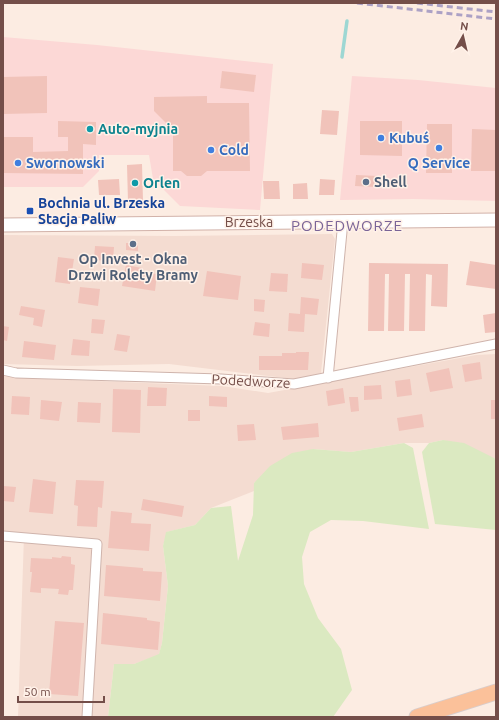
<svg xmlns="http://www.w3.org/2000/svg" width="499" height="720" font-family="Ubuntu,sans-serif">
<style>
.residential{fill:#f4dcd1}
.commercial{fill:#fcd8d6}
.green{fill:#dbe9c1}
.lines{fill:none;stroke-linecap:round;stroke-linejoin:round}
.stream{stroke:#9dd7d3;stroke-width:3.5}
.building{fill:#f1c3ba}
.street-casing{stroke:#cfb4ac;stroke-width:11}
.secondary-casing{stroke:#d2b2a9;stroke-width:15}
.primary-casing{stroke:#d8cdcc;stroke-width:17}
.street{stroke:#fff;stroke-width:9}
.secondary{stroke:#fff;stroke-width:13}
.primary{stroke:#fbc19a;stroke-width:15}
.rail{stroke:#aca1c5;stroke-width:3;stroke-dasharray:6 4;stroke-linecap:butt}
.culture-dot{fill:#0f9aa8;stroke:#fff1e8;stroke-width:1.5}
.shop-dot{fill:#3f7fe0;stroke:#fff1e8;stroke-width:1.5}
.service-dot{fill:#5c6f8a;stroke:#fff1e8;stroke-width:1.5}
.transit-dot{fill:#1a4fb4;stroke:#fff1e8;stroke-width:1.5}
.labels{text-anchor:middle;dominant-baseline:central;stroke-width:3;stroke-linejoin:round;paint-order:stroke}
.culture-label{font-size:14px;font-weight:bold;fill:#0d838f;stroke:#fff1e8;text-anchor:start}
.shop-label{font-size:14px;font-weight:bold;fill:#366cbe;stroke:#fff1e8;text-anchor:start}
.service-label{font-size:14px;font-weight:bold;fill:#4e5e75;stroke:#fff1e8;text-anchor:start}
.transit-label{font-size:14px;font-weight:bold;fill:#164399;stroke:#fff1e8;text-anchor:start}
.street-label{font-size:14px;fill:#744e49;stroke:#fff1e8}
.neighbourhood-label{font-size:15px;letter-spacing:1px;fill:#7a6497;stroke:#fff1e8}
</style>
<rect width="100%" height="100%" fill="#fcece2"/>
<g class="residential">
<path d="M332 234 335 239 321 373 302 380 169 364 77 366 3 364V235L175 236Z"/>
<path d="M496 354V459L443 440 429 443H404L351 452 313 449 254 483V491L211 508 195 525 167 532 163 546 168 586 162 643 159 655 134 664H114L108 717H18L24 535 3 532V374L45 379 222 386 268 393 476 355Z"/>
</g>
<g class="commercial">
<path d="M3 37 97 45 273 64 260 210 180 206 153 179 149 155H99V171L83 187H3Z"/>
<path d="M352 76 418 80 496 88V201L413 199 340 200Z"/>
</g>
<g class="green">
<path d="M443 440 464 443 496 459V530L435 524 422 452 429 443Z"/>
<path d="M404 443 413 448 429 529 363 521 331 520 310 532 302 557 304 584 318 618 341 649 352 690 333 717H108L114 664H134L159 654 162 643 168 586 163 546 166 532 195 525 211 508 231 506 238 561 253 515 254 483 270 466 292 453 313 449 351 452Z"/>
</g>
<g class="lines">
<path class="stream" d="M342 57 347 21"/>
</g>
<g class="building">
<path d="M222 71 256 75 254 92 220 88Z"/>
<path d="M47 76V113L3 114V77Z"/>
<path d="M207 96V103H249L250 171H207L201 176H187L181 171H173V130L154 111V97Z"/>
<path d="M322 110 339 111 337 135 320 134Z"/>
<path d="M58 121 96 122V145L83 144V174L3 173V137H33V152L68 151V137H58Z"/>
<path d="M360 121H402V156L360 155Z"/>
<path d="M427 124H452V173H426Z"/>
<path d="M472 129 496 130V171H471Z"/>
<path d="M142 164 143 201 128 202 127 165Z"/>
<path d="M356 175 377 176 376 187 355 186Z"/>
<path d="M119 179 120 195H99L98 180Z"/>
<path d="M320 179 335 180 334 195H319Z"/>
<path d="M263 181H279L280 199H264Z"/>
<path d="M307 183 308 199H293V184Z"/>
<path d="M126 243H138V251L126 250Z"/>
<path d="M95 246 114 247 113 261 94 260Z"/>
<path d="M58 257 74 259 70 284 55 282Z"/>
<path d="M470 261 496 265V289L466 285Z"/>
<path d="M302 263 324 265 322 280 301 278Z"/>
<path d="M369 263 448 264 447 307 431 306 432 275 426 274 425 331H409L410 274H405L404 331H388L389 274H385L384 331H368Z"/>
<path d="M126 265 142 268V272L157 274 155 291 122 286Z"/>
<path d="M207 271 241 276 238 300 203 296Z"/>
<path d="M271 273 288 274 287 292 269 291Z"/>
<path d="M80 287 100 289 98 306 78 303Z"/>
<path d="M301 297 319 299 317 315 305 314 304 332 288 331 289 313 300 314Z"/>
<path d="M254 299 265 300 264 312 254 311Z"/>
<path d="M21 306 45 310 42 327 33 325 34 318 19 315Z"/>
<path d="M496 313V332L485 333 483 315Z"/>
<path d="M92 319 105 320 103 334 91 333Z"/>
<path d="M255 322 270 324 269 337 253 335Z"/>
<path d="M3 326 9 327 7 341 3 340Z"/>
<path d="M117 334 130 336 127 352 114 350Z"/>
<path d="M73 339 90 341 89 356 71 355Z"/>
<path d="M24 341 56 345 54 360 22 357Z"/>
<path d="M296 352H309L308 370H259V356H282V353H296Z"/>
<path d="M480 362 482 379 465 382 462 365Z"/>
<path d="M449 368 453 388 430 392 426 373Z"/>
<path d="M410 379 412 395 397 397 395 381Z"/>
<path d="M381 385 382 399 364 400V386Z"/>
<path d="M148 387 167 388 166 406H147Z"/>
<path d="M343 388 345 403 328 406 326 391Z"/>
<path d="M113 389 141 390 140 433 112 432Z"/>
<path d="M12 396 30 397 29 415 11 414Z"/>
<path d="M209 396 227 397V407L209 406Z"/>
<path d="M349 397H358L359 411 351 412Z"/>
<path d="M41 400 62 402 59 421 40 419Z"/>
<rect x="491" y="400" width="5" height="19"/>
<path d="M78 402 101 403 100 423 77 422Z"/>
<rect x="188" y="410" width="12" height="11"/>
<path d="M422 414 424 427 399 431 397 418Z"/>
<path d="M318 423 319 437 283 440 281 427Z"/>
<path d="M254 424 256 440 238 441 237 425Z"/>
<path d="M33 479 56 482 53 514 29 512Z"/>
<path d="M76 480 104 481 102 508 98 507 97 527 77 526 78 506 74 505Z"/>
<path d="M3 486 16 487 14 502 3 501Z"/>
<path d="M143 499 184 506 182 517 141 510Z"/>
<path d="M111 511 132 513 131 523 151 524 149 551 108 548Z"/>
<path d="M62 556 71 557V564L75 565 73 590H69L68 595 58 594 59 589 41 588V593L30 592 32 572H30L31 558 52 559V557L61 558Z"/>
<path d="M106 565 143 568V571L162 572 160 601 104 596Z"/>
<path d="M103 613 147 618V620L160 622 158 650 101 644Z"/>
<path d="M55 621 84 623 78 696 49 694Z"/>
</g>
<g class="lines">
<defs>
<g id="street">
<path d="M3 370 16 373 221 379 294 384 496 344"/>
<path d="M328 378 343 221"/>
<path d="M3 536 97 544 87 717"/>
</g>
<path id="secondary" d="M3 225 496 220"/>
<path id="primary" d="M417 717 496 692"/>
</defs>
<use href="#street" class="street-casing"/>
<use href="#secondary" class="secondary-casing"/>
<use href="#primary" class="primary-casing"/>
<use href="#street" class="street"/>
<use href="#secondary" class="secondary"/>
<use href="#primary" class="primary"/>
<g class="rail">
<path d="M357 3 496 19"/>
<path d="M417 3 496 12"/>
</g>
</g>
<g class="culture-dot">
<circle cx="90" cy="129" r="4"/>
<circle cx="135" cy="183" r="4"/>
</g>
<g class="shop-dot">
<circle cx="381" cy="138" r="4"/>
<circle cx="439" cy="148" r="4"/>
<circle cx="211" cy="150" r="4"/>
<circle cx="18" cy="163" r="4"/>
</g>
<g class="service-dot">
<circle cx="366" cy="182" r="4"/>
<circle cx="133" cy="244" r="4"/>
</g>
<rect class="transit-dot" x="26" y="207" width="8" height="8" rx="2"/>
<g class="labels">
<g class="culture-label">
<text x="98" y="129">Auto-myjnia</text>
<text x="143" y="183">Orlen</text>
</g>
<g class="shop-label">
<text x="389" y="138">Kubuś</text>
<text x="219" y="150">Cold</text>
<text x="26" y="163">Swornowski</text>
<text x="439" y="163" text-anchor="middle">Q Service</text>
</g>
<g class="service-label">
<text x="374" y="182">Shell</text>
<text x="133" y="259" text-anchor="middle">Op Invest - Okna<tspan x="133" dy="16">Drzwi Rolety Bramy</tspan></text>
</g>
<g class="transit-label">
<text x="38" y="203">Bochnia ul. Brzeska<tspan x="38" dy="16">Stacja Paliw</tspan></text>
</g>
<g class="street-label">
<text x="249" y="222">Brzeska</text>
<text transform="translate(251 381) rotate(3)">Podedworze</text>
</g>
<g class="neighbourhood-label">
<text x="347" y="225">PODEDWORZE</text>
</g>
</g>
<rect width="499" height="720" fill="none" stroke="#744e49" stroke-width="8"/>
<g transform="translate(463 36) rotate(8)" stroke="#fff1e8" stroke-width="3" paint-order="stroke">
<path d="M0-3L7 15L0 10L-7 15Z" fill="#744e49"/>
<text y="-6" font-size="11" font-weight="bold" text-anchor="middle" fill="#744e49">N</text>
</g>
<path d="M18 696v6h86v-6" fill="none" stroke="#744e49" stroke-width="2"/>
<text x="24" y="696" font-size="12" fill="#744e49" stroke="#fff1e8" stroke-width="3" paint-order="stroke">50 m</text>
</svg>
